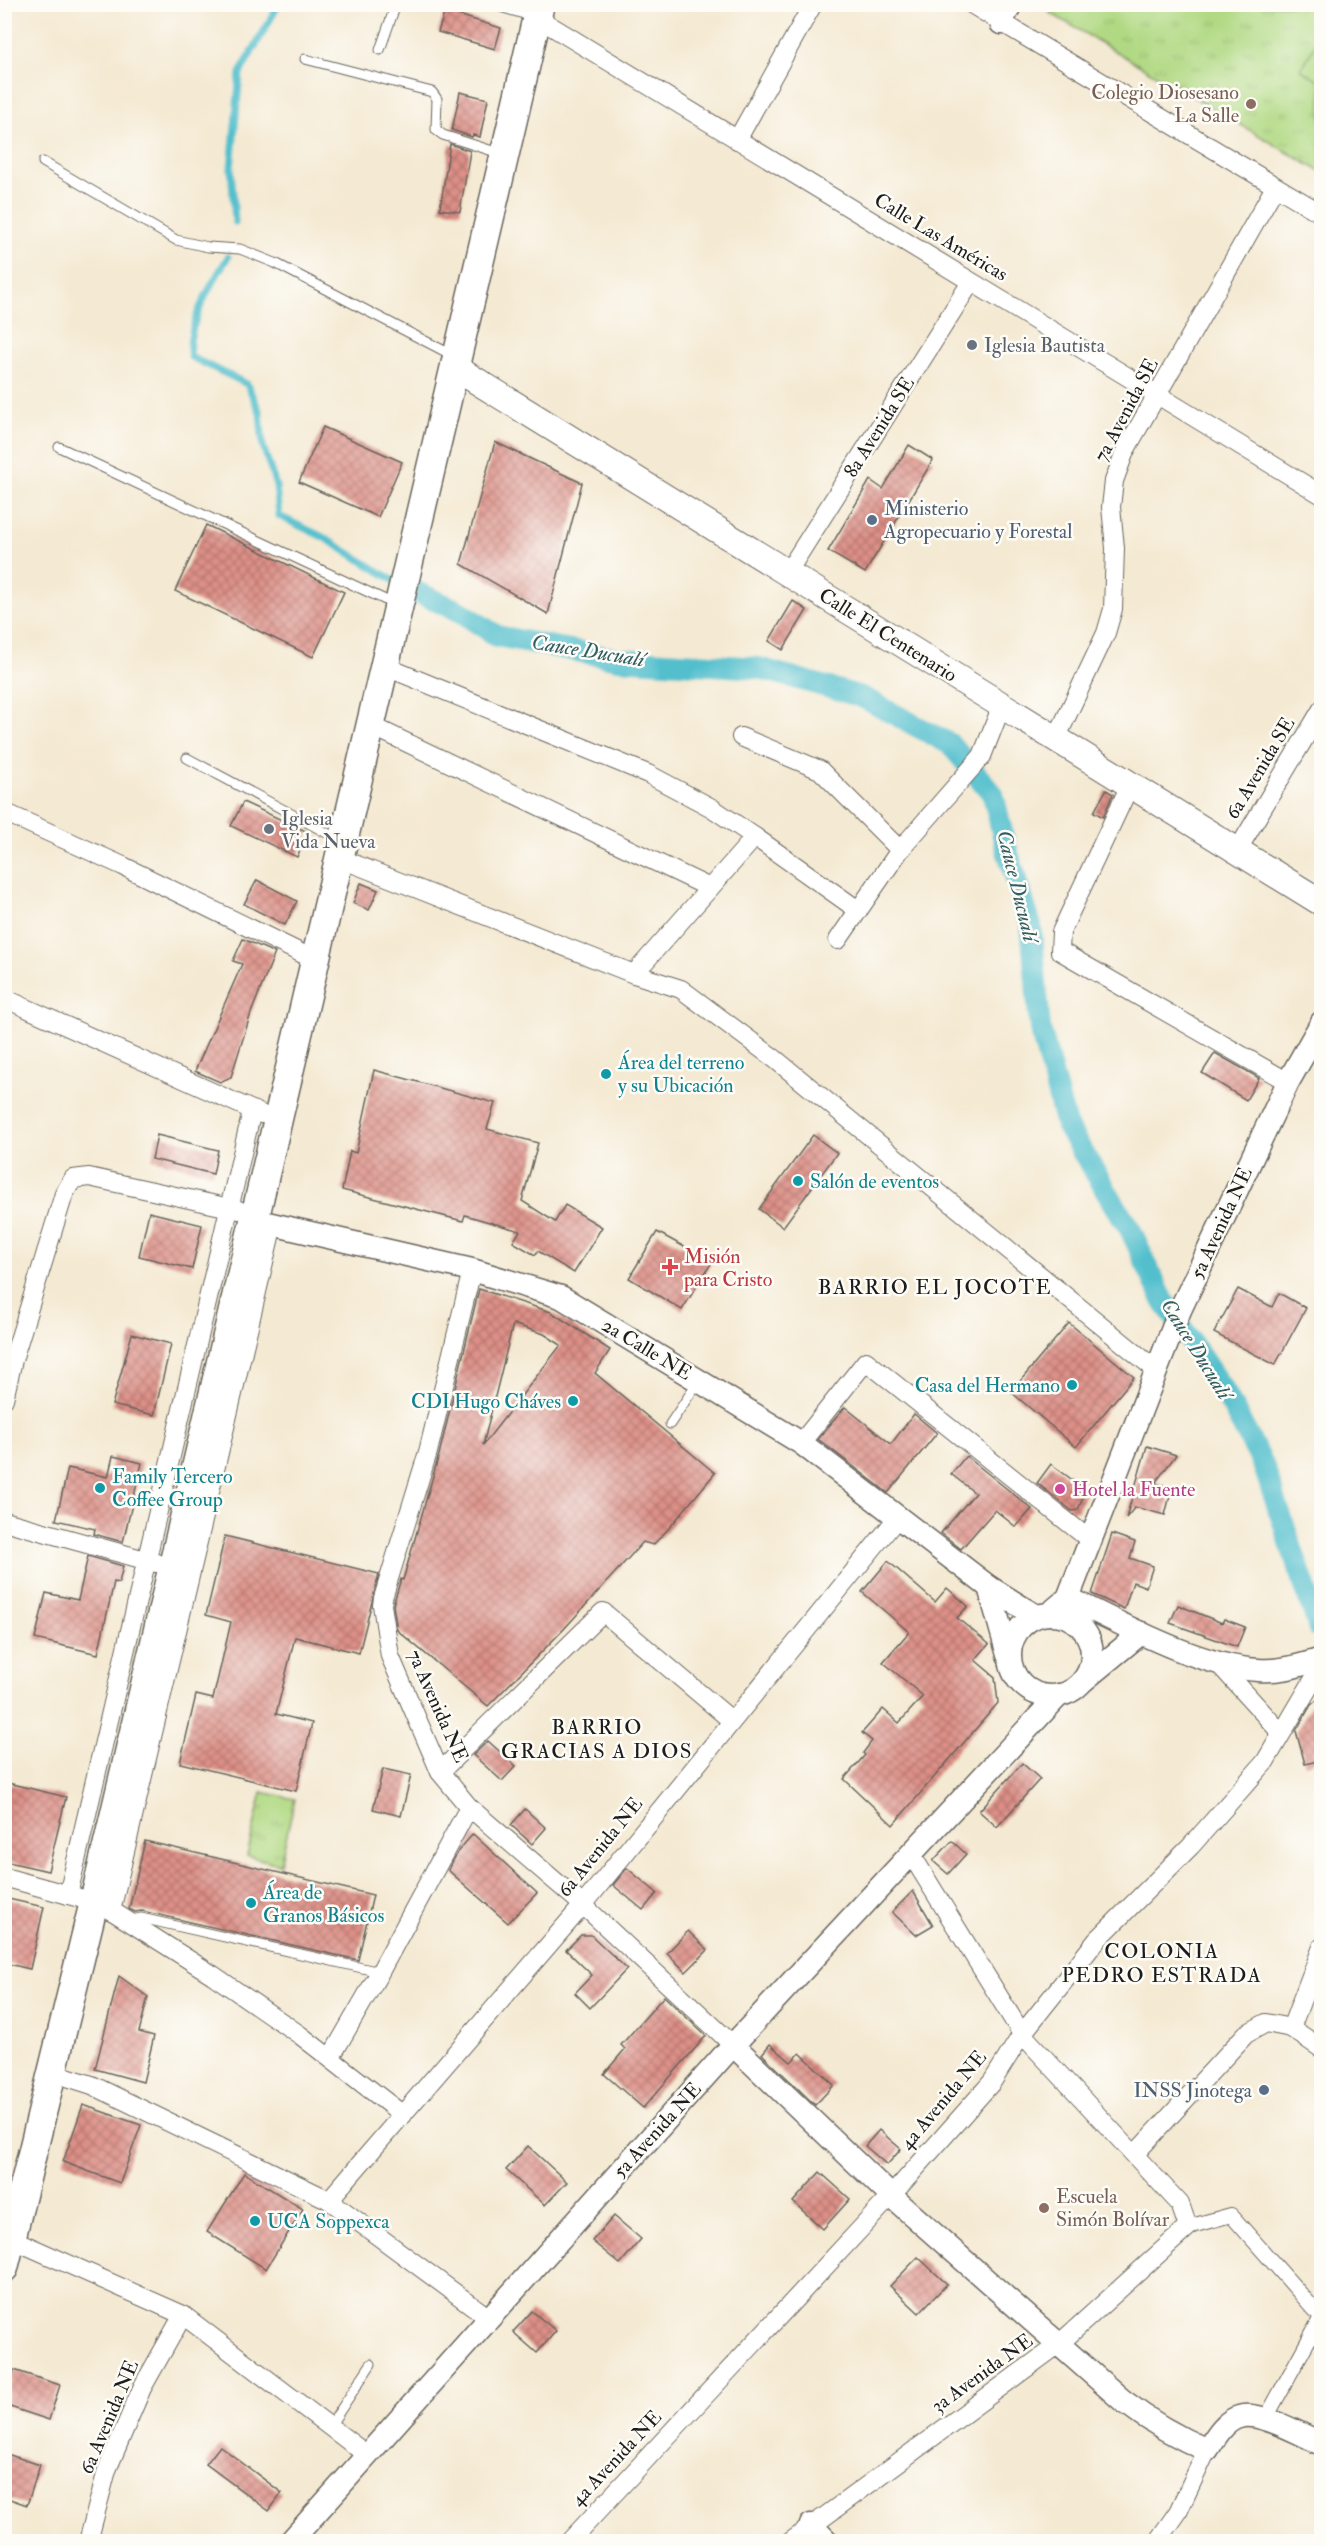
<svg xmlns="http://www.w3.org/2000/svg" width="1326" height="2546" font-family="'IM FELL Double Pica',serif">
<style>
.grass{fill:url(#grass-tufts);stroke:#667a50;stroke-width:1.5}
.pitch{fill:#b1d983;stroke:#667a50;stroke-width:1.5}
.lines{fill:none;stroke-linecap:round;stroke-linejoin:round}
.stream{stroke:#53bfcd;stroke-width:7}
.canal{stroke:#53bfcd;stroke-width:22}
.building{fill:url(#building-cross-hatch);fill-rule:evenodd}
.service-casing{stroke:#68645c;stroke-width:11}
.pedestrian-casing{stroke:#68645c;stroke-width:16}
.minor-casing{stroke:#68645c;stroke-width:20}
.tertiary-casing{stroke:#68645c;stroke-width:25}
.secondary-casing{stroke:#68645c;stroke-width:28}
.primary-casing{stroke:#68645c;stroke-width:31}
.service{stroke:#fff;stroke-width:9}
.pedestrian{stroke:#fff;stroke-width:14}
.minor{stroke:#fff;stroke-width:18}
.tertiary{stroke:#fff;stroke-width:22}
.secondary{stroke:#fff;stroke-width:26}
.primary{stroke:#fff;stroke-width:28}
.education-dot{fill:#8d6e63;stroke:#fdfcf7;stroke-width:2}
.worship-dot{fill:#6b7280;stroke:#fdfcf7;stroke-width:2}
.service-dot{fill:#5c6f8a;stroke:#fdfcf7;stroke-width:2}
.culture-dot{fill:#0f9aa8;stroke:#fdfcf7;stroke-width:2}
.health-dot{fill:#e0444e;stroke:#fdfcf7;stroke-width:2}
.hotel-dot{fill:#d1479c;stroke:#fdfcf7;stroke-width:2}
.labels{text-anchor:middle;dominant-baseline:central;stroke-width:5;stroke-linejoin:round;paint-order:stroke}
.education-label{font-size:20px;fill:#785e54;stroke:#fdfcf7;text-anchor:end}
.street-label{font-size:20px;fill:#1c1c1c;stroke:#fdfcf7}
.worship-label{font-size:20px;fill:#5b616d;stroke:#fdfcf7;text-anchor:start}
.service-label{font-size:20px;fill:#4e5e75;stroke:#fdfcf7;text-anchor:start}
.culture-label{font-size:20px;fill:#0d838f;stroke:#fdfcf7;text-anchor:start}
.health-label{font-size:20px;fill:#be3a42;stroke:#fdfcf7;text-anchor:start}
.hotel-label{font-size:20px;fill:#b23c85;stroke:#fdfcf7;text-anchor:start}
.water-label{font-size:21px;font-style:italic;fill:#325d63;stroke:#fdfcf7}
.neighbourhood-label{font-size:21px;letter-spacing:1.5px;fill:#1c1c1c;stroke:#fdfcf7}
</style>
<defs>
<pattern id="grass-tufts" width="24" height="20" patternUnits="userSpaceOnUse" patternTransform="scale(1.5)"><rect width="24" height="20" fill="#b1d983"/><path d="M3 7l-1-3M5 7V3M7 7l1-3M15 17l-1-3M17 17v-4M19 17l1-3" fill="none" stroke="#98ba71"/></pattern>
<pattern id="building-cross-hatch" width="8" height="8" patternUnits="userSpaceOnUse" patternTransform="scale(1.5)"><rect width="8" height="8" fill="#dd9087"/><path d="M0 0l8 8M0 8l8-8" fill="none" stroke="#b2756e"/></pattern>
</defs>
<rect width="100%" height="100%" fill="#fdfcf7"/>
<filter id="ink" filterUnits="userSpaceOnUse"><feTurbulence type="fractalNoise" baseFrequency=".0167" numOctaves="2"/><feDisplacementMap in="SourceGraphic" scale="12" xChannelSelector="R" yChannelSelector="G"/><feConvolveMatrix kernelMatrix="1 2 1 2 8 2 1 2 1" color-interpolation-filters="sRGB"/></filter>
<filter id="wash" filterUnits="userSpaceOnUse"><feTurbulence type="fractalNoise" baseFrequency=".008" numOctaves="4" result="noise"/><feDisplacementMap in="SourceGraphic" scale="24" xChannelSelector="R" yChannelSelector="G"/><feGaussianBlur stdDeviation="1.35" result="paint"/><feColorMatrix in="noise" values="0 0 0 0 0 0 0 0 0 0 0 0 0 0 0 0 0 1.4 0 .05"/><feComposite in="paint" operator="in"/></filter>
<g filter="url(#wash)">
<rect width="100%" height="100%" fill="#f4e9d2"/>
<g class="grass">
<path d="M1050 4 1321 5V172L1050 13 1048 9Z"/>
<path d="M262 1792 295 1799 280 1864 247 1856Z"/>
</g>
<path class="pitch" d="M1321 34V81L1301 70Z"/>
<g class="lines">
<g class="stream">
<path d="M235 222 231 168 240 73 279 4"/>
<path d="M228 257C213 281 184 328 191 357L247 384 260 412 263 446 276 486 279 516 323 537 398 583"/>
</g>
<path class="canal" d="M403 586 461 612 497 636 618 659 759 668 862 697 950 744 993 794 1005 844 1031 926 1040 1028 1066 1125 1131 1231 1163 1300 1225 1393 1263 1464 1319 1628"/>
</g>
<g id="blocks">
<g class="building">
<path d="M445 11 501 28 495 49 438 32Z"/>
<path d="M460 92 488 99 480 137 473 135 472 137 452 130Z"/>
<path d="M450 144 470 151 460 212 440 209Z"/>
<path d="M323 427 402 462 378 517 299 482Z"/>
<path d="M495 442 582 483 548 614 461 564Z"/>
<path d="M909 445 933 460 865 573 828 551 870 480 883 489Z"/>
<path d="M206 525 344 592 313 657 175 591Z"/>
<path d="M793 601 807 610 783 650 769 641Z"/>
<path d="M1106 790 1113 794 1103 817 1094 812Z"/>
<path d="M243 802 308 832 297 857 231 826Z"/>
<path d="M257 880 297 901 285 925 244 904Z"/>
<path d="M361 883 378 890 369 910 353 903Z"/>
<path d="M243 939 275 953 251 1013 231 1077 220 1082 195 1071 242 964 233 961Z"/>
<path d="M1215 1053 1259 1078 1246 1100 1202 1073Z"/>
<path d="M374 1070 495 1103 487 1129 538 1143 522 1201 555 1222 565 1205 602 1227 574 1273 538 1251 535 1255 513 1242 520 1231 465 1215 463 1221 342 1190 350 1151 356 1153Z"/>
<path d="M157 1135 218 1150 213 1174 152 1159Z"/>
<path d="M813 1135 837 1153 783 1227 759 1209Z"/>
<path d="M149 1212 202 1225 192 1269 139 1256Z"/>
<path d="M657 1232 712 1262 682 1310 629 1278Z"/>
<path d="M479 1289 551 1312 610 1350 595 1373 715 1473 670 1527 653 1545 643 1542 564 1629 488 1706 397 1630 393 1605 401 1579 403 1580 439 1455ZM513 1324 544 1334 561 1345 483 1445Z"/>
<path d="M1238 1289 1272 1307 1279 1293 1306 1308 1275 1365 1214 1333Z"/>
<path d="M1069 1323 1134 1377 1076 1447 1011 1392Z"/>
<path d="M132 1334 171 1344 154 1415 112 1405Z"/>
<path d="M845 1407 891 1444 914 1414 937 1433 888 1493 818 1439Z"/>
<path d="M1147 1446 1176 1455 1155 1483 1172 1488 1165 1515 1135 1507 1126 1518Z"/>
<path d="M113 1456 142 1463 123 1542 94 1534 95 1529 56 1520 68 1468 108 1477Z"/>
<path d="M966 1456 1032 1509 1016 1527 995 1510 961 1549 941 1533 975 1493 951 1474Z"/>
<path d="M1051 1464 1086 1490 1078 1510 1072 1511 1037 1483Z"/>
<path d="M1112 1534 1135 1542 1130 1558 1153 1566 1146 1587 1133 1582 1124 1609 1092 1594Z"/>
<path d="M225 1536 379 1574 359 1653 295 1637 276 1714 312 1723 296 1791 180 1763 196 1695 213 1699 231 1622 206 1615Z"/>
<path d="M88 1556 123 1566 119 1583 114 1582 98 1654 35 1639 46 1593 78 1600Z"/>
<path d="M888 1561 935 1602 947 1588 968 1606 957 1618 989 1644 975 1660 995 1677 998 1703 893 1825 844 1779 865 1755 863 1753 872 1741 862 1733 883 1709 899 1723 923 1696 883 1662 909 1632 862 1592Z"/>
<path d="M1178 1605 1222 1623 1224 1619 1245 1627 1237 1647 1170 1623Z"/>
<path d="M1322 1696V1760L1305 1764 1296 1731 1311 1705Z"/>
<path d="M488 1741 516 1766 502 1781 473 1755Z"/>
<path d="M1022 1763 1040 1779 997 1827 979 1811Z"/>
<path d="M383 1769 411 1775 401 1816 373 1809Z"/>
<path d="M4 1782 66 1797 48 1871 4 1861Z"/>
<path d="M525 1809 546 1828 532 1844 511 1825Z"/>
<path d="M473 1834 537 1893 508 1923 448 1870 459 1850Z"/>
<path d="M145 1841 373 1895 358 1960 142 1911 135 1912 129 1909Z"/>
<path d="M952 1841 966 1854 948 1874 933 1861Z"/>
<path d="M627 1868 657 1893 643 1910 613 1885Z"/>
<path d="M913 1891 933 1925 916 1935 892 1912Z"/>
<path d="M4 1898 44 1907 30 1969 4 1963Z"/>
<path d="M688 1931 708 1950 686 1972 667 1953Z"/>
<path d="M581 1935H591L627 1969 590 2008 575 1993 592 1975 566 1950Z"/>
<path d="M119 1976 148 1997 139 2032 154 2036 143 2082 95 2069Z"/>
<path d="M664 1996 706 2036 643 2108 604 2074 625 2049 621 2045Z"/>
<path d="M770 2044 791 2062 800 2053 834 2085 815 2105 762 2054Z"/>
<path d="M83 2105 141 2125 120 2183 63 2162Z"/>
<path d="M879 2130 901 2149 887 2165 865 2146Z"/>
<path d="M528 2146 567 2182 545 2205 506 2170Z"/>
<path d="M820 2172 850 2199 823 2229 793 2202Z"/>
<path d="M244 2173 303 2209 266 2269 207 2232Z"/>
<path d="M614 2216 641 2239 620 2264 592 2241Z"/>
<path d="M918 2257 947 2284 919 2313 890 2286Z"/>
<path d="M532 2311 556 2331 537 2353 513 2332Z"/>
<path d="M14 2370 60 2385 49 2420 4 2405Z"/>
<path d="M220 2446 282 2493 269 2511 206 2464Z"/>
<path d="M4 2453 40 2465 27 2505 4 2497Z"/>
</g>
</g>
</g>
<g filter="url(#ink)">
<use href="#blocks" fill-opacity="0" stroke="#68645c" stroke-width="1.5"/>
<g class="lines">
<defs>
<g id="service">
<path d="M490 4 534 17"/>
<path d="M380 50 396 4"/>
<path d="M305 59 432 92 437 99 436 130 443 135 502 154"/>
<path d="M43 162 176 240 208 247 240 249 275 263 454 356"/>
<path d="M59 447 396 605"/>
<path d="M187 758 340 840"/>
<path d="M670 1424 698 1382"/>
<path d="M128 1921 141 1918 380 1972"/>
<path d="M330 2426 371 2364"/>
</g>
<g id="pedestrian">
<path d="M1188 2227 1231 2215 1322 2318"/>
<path d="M1266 2418 1320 2319"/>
</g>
<g id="minor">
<path d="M971 4 1322 214"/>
<path d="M536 17 1322 495"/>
<path d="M737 140 813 4"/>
<path d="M787 573 971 282"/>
<path d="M384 666 648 774 712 808 755 837"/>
<path d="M370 725 710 888"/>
<path d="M741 737 820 770 900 850"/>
<path d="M1056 739 1106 633 1113 609 1115 548 1111 507 1114 481 1125 451 1275 187"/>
<path d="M1130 785 1061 932 1060 951 1288 1082"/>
<path d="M4 812 123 866 315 960"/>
<path d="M1237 851 1322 709"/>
<path d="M339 858 634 974 681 989 775 1059 1156 1370"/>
<path d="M838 940 900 850 982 756 1002 705"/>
<path d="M634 974 755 837 858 910"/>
<path d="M4 998 261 1114"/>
<path d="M472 1270 428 1452 383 1598 382 1605 390 1656 440 1772 469 1807 583 1905 733 2045"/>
<path d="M4 1399 13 1360 64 1194 73 1179 89 1177 239 1210"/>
<path d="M801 1443 866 1361 1090 1540"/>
<path d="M4 1521 156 1563"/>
<path d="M1218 1663 1281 1733"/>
<path d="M440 1772 603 1612 731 1720"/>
<path d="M4 1877 94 1902 109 1909 213 1975 300 2035 403 2115"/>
<path d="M68 1895 252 1111"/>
<path d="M111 1911 273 1224"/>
<path d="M1291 2028 1322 1947"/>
<path d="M331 2057 380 1972 469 1807"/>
<path d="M51 2072 92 2085 329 2200 489 2318"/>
<path d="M1135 2154 1246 2034 1266 2023 1291 2028 1322 2049"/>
<path d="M329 2200 583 1905 898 1517"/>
<path d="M12 2239 183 2315 367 2455"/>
<path d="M88 2542 107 2470 142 2388 183 2315"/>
<path d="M569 2542 891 2196 992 2082 1022 2034 1097 1940 1191 1846 1265 1762 1322 1665"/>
<path d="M790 2542 1059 2344 1188 2227 1180 2204 1022 2034 911 1854"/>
<path d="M1157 2542 1178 2512 1207 2450"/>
</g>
<g id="tertiary">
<path d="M1001 23 1011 4"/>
<path d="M254 1220 472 1270 561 1297 801 1443 989 1587 1036 1616"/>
<path d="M989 1587 1008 1655"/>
<path d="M1068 1598C1122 1624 1198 1666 1258 1670 1280 1672 1301 1665 1322 1659"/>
<circle cx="1051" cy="1655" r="41"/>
<path d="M1049 1614 1068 1598 1180 1310 1288 1082 1322 1022"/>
<path d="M1084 1680 1141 1633"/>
<path d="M733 2045 891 2196 1122 2400C1149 2421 1176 2437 1207 2450 1215 2438 1224 2421 1239 2417 1259 2410 1302 2435 1322 2444"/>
<path d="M811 2525 828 2542"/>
<path d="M290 2542 733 2045 1059 1695"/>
</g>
<path id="secondary" d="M454 367 1322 903"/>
<path id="primary" d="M4 2268 94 1902 540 4"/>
</defs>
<use href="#service" class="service-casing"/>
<use href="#pedestrian" class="pedestrian-casing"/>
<use href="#minor" class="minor-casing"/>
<use href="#tertiary" class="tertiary-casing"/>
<use href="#secondary" class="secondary-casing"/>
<use href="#primary" class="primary-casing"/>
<use href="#service" class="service"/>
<use href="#pedestrian" class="pedestrian"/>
<use href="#minor" class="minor"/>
<use href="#tertiary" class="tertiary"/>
<use href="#secondary" class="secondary"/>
<use href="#primary" class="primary"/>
</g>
</g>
<g class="education-dot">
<circle cx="1251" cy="104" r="6"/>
<circle cx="1044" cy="2208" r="6"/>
</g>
<g class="worship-dot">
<circle cx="972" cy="345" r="6"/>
<circle cx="269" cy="829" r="6"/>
</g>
<g class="service-dot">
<circle cx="872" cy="520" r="6"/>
<circle cx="1264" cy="2090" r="6"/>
</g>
<g class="culture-dot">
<circle cx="606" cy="1074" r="6"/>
<circle cx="798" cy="1181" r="6"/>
<circle cx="1072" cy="1385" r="6"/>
<circle cx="573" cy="1401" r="6"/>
<circle cx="100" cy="1488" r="6"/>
<circle cx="251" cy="1903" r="6"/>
<circle cx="255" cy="2221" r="6"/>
</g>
<path class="health-dot" d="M667 1258h6v6h6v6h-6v6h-6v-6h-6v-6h6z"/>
<circle class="hotel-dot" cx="1060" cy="1489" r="6"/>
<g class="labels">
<g class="education-label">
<text x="1239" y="92">Colegio Diosesano<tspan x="1239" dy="23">La Salle</tspan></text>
<text x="1056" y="2196" text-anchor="start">Escuela<tspan x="1056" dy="23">Simón Bolívar</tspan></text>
</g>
<g class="street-label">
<text transform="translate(941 237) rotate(31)">Calle Las Américas</text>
<text transform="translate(1126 410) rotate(-62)">7a Avenida SE</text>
<text transform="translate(879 427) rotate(-58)">8a Avenida SE</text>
<text transform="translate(888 635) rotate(32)">Calle El Centenario</text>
<text transform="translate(1260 768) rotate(-59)">6a Avenida SE</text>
<text transform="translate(1221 1223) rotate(-65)">5a Avenida NE</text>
<text transform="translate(647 1349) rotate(31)">2a Calle NE</text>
<text transform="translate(438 1706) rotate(66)">7a Avenida NE</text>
<text transform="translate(600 1847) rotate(-51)">6a Avenida NE</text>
<text transform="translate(943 2100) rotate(-50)">4a Avenida NE</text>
<text transform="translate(657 2130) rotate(-48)">5a Avenida NE</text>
<text transform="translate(982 2373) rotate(-36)">3a Avenida NE</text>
<text transform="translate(109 2417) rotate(-67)">6a Avenida NE</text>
<text transform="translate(616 2458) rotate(-47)">4a Avenida NE</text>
</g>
<g class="worship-label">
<text x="984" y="345">Iglesia Bautista</text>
<text x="281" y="818">Iglesia<tspan x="281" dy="23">Vida Nueva</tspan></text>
</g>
<g class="service-label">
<text x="884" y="508">Ministerio<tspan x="884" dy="23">Agropecuario y Forestal</tspan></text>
<text x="1252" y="2090" text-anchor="end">INSS Jinotega</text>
</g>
<g class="culture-label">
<text x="618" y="1062">Área del terreno<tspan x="618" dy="23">y su Ubicación</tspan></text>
<text x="810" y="1181">Salón de eventos</text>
<text x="1060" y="1385" text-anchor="end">Casa del Hermano</text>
<text x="561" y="1401" text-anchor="end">CDI Hugo Cháves</text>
<text x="112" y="1476">Family Tercero<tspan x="112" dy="23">Coffee Group</tspan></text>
<text x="263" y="1892">Área de<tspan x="263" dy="23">Granos Básicos</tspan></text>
<text x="267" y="2221">UCA Soppexca</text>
</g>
<g class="health-label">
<text x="684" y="1256">Misión<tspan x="684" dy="23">para Cristo</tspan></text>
</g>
<g class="hotel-label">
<text x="1072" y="1489">Hotel la Fuente</text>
</g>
<g class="water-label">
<text transform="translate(588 651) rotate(9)">Cauce Ducualí</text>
<text transform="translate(1017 886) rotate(76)">Cauce Ducualí</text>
<text transform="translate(1196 1349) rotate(58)">Cauce Ducualí</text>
</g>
<g class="neighbourhood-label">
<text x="935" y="1287">BARRIO EL JOCOTE</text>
<text x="597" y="1727">BARRIO<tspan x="597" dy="24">GRACIAS A DIOS</tspan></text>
<text x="1162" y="1951">COLONIA<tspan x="1162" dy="24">PEDRO ESTRADA</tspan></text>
</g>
</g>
<rect width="1326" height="2546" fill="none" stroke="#fdfcf7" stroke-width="24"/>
</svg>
